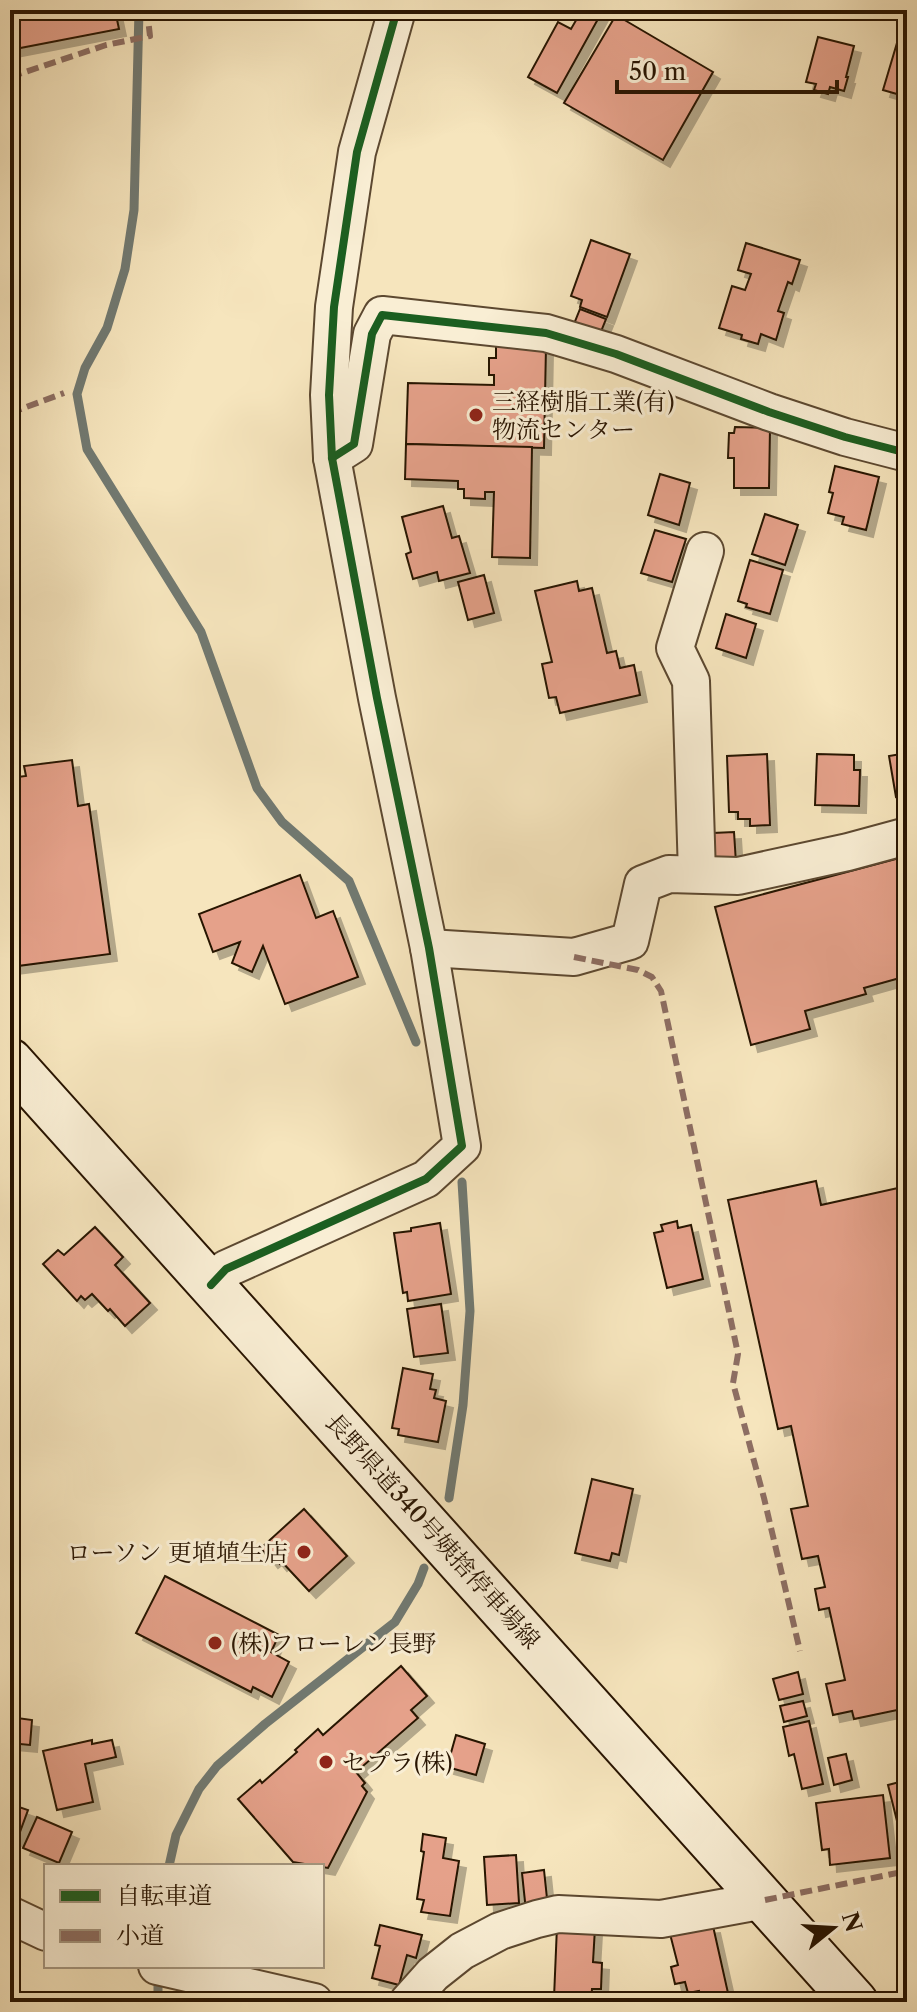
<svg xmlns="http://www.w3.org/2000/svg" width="917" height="2012" font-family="'Libre Caslon Text','Noto Serif JP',serif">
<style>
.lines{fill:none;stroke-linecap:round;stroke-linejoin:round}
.stream{stroke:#717971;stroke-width:9}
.building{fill:#e5a18a;stroke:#281401;stroke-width:2;filter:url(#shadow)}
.street-casing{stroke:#5c4830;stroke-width:40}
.secondary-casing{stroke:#281401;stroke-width:48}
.street{stroke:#f9eed4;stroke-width:36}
.secondary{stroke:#f9eed4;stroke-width:44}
.quiet{stroke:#8d6e63;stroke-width:6;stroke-dasharray:12 6;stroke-linecap:butt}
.cycleway-casing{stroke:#f9eed4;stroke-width:13}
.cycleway{stroke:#1b5e20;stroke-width:8}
.poi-dot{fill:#8f2418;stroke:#f9eed4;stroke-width:3}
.labels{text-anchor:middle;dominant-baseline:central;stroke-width:6;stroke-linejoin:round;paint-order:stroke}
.poi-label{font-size:24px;fill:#281401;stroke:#f9eed4;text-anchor:start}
.street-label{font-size:24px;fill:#281401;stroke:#f9eed4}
</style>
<defs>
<filter id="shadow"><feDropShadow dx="7" dy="7" stdDeviation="0" flood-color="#0004"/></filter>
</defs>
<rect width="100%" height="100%" fill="#f6e5bd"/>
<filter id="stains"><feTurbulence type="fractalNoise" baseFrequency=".0025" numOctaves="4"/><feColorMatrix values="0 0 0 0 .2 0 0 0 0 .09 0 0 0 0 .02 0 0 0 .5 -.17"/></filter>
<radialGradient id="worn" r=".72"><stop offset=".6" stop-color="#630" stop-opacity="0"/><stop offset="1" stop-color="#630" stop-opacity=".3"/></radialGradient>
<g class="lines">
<g class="stream">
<path d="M139 10 134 210 125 269 107 328 85 368 77 394 87 449 201 632 257 788 282 822 349 881 416 1042"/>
<path d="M449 1498 463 1405 470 1311 462 1182"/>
<path d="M169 1866 176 1835 199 1789 217 1766 265 1724 395 1622 418 1584 424 1568"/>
<path d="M158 2002V1973"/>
</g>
</g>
<g class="building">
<path d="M10 10H115L119 29 10 50Z"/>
<path d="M582 10H603L557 93 528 77 558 22 571 29Z"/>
<path d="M616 15 713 72 663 160 564 103Z"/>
<path d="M902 26 907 28V97L883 90Z"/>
<path d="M818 37 854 46 846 77H848L844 91 830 87 828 94 814 90 816 84 806 82Z"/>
<path d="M591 240 630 254 607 317 580 307 582 300 571 296Z"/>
<path d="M746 243 800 260 792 284 788 282 778 311 784 313 776 340 761 334 758 344 741 339 742 335 719 328 732 286 745 290 751 274 738 270Z"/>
<path d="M580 309 606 319 600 334 574 324Z"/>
<path d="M496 344 546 346 544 448 406 444 408 383 494 385V375H489V358H496Z"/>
<path d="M735 427 770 428 769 488H734V458H728L729 433H734Z"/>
<path d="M406 444 532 447 530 558 492 557 494 492H485V499L464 498V489H458V481L405 479Z"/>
<path d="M835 466 879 477 866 530 842 524 844 517 828 513 833 493 829 492Z"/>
<path d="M660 474 690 483 679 525 648 515Z"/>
<path d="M443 506 452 538 459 536 470 573 439 581 437 572 413 579 406 554 411 552 402 517Z"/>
<path d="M765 514 798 525 785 565 752 554Z"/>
<path d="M655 530 686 539 672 582 641 573Z"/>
<path d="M750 560 783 570 770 614 746 607 747 604 738 601Z"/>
<path d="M484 575 494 613 468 620 458 582Z"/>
<path d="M577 581 579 591 592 588 607 653 616 651 620 668 634 665 640 695 560 713 556 697 549 698 542 664 552 662 535 591Z"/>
<path d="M726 614 756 624 746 658 716 648Z"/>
<path d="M907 753V816H906L903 796 896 797 889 756Z"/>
<path d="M767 754 770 825 750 826V819H738V812H729L727 756Z"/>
<path d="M817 754 854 755V770H860L859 806 815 805Z"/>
<path d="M72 760 78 806 89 804 110 954 10 967V778L26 776 24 766Z"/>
<path d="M734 832 736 863 715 864 713 833Z"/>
<path d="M907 856V976L864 988 866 994 805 1011 810 1029 751 1045 715 907Z"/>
<path d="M300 875 316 918 333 911 358 977 285 1004 263 946 252 972 232 963 240 942 213 952 199 914Z"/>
<path d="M816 1181 821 1205 907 1186V1708L854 1719 852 1711 833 1715 826 1684 845 1680 829 1608 819 1610 815 1589 825 1587 818 1556 802 1559 791 1509 808 1506 791 1426 778 1429 728 1200Z"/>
<path d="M677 1221 678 1228 691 1225 703 1279 667 1288 654 1233 663 1231 661 1225Z"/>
<path d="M440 1223 451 1294 408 1301 407 1292 403 1293 394 1233 411 1231V1228Z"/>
<path d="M95 1227 123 1257 115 1265 150 1303 125 1326 110 1309 108 1311 92 1294 85 1300 81 1296 77 1301 43 1264 58 1250 64 1255Z"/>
<path d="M441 1304 448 1353 414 1357 407 1309Z"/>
<path d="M403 1368 433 1374 430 1389 436 1390 434 1398 446 1401 438 1442 398 1435 399 1429 392 1428Z"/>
<path d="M592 1479 633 1489 619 1555 612 1553 610 1561 575 1553Z"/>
<path d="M304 1509 347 1556 309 1591 282 1562 280 1564 275 1558 271 1561 261 1548Z"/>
<path d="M165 1576 279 1635 271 1652 289 1662 272 1697 253 1687 251 1692 136 1633Z"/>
<path d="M401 1666 427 1696 411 1710 418 1718 356 1772 365 1783 362 1786 367 1792 328 1868 293 1862 238 1799 260 1780 262 1783 297 1752 295 1750 318 1729 323 1735Z"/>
<path d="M798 1672 803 1694 779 1700 773 1679Z"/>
<path d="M803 1701 807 1716 784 1722 780 1706Z"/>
<path d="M10 1717 32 1720 30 1745 10 1743Z"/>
<path d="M809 1721 823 1784 802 1789 794 1754 789 1756 783 1727Z"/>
<path d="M456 1735 485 1744 476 1775 447 1767Z"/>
<path d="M92 1740V1744L112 1740 116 1757 85 1764 93 1802 57 1810 43 1751Z"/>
<path d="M846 1754 852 1780 834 1785 828 1758Z"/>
<path d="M907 1780V1831L900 1833 888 1785Z"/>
<path d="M883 1795 890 1858 830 1865 829 1849 822 1850 816 1803Z"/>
<path d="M10 1804 28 1810 17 1840 10 1838Z"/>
<path d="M37 1817 72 1832 59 1863 23 1848Z"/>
<path d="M423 1834 446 1838 443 1858 459 1861 450 1916 421 1912 424 1900 417 1899 424 1852 421 1851Z"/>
<path d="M516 1855 519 1903 487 1905 484 1857Z"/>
<path d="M544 1870 548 1908 526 1911 522 1873Z"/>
<path d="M380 1925 422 1935 416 1958 407 1955 399 1985 372 1978 380 1946 375 1945Z"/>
<path d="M557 1926 595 1928 593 1962 602 1963 601 1989H592L591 2002H560V1998H554Z"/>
<path d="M713 1926 728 1993 701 2000 699 1991 688 1993 685 1982 675 1984 671 1967 678 1965 669 1930Z"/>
<path d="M182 1990 214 1997 213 2002H179Z"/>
</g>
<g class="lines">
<defs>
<g id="street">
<path d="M332 458 354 444 372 334 382 315 546 333 616 354 769 412 845 437 907 453"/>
<path d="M697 874 691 681 675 648 705 551"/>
<path d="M429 948 574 957 630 941 643 884 669 874 738 876 848 852 907 836"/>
<path d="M211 1285 226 1269 426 1179 462 1146 429 948 377 698 332 458 329 395 334 307 357 152 397 10"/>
<path d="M10 1915 46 1932"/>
<path d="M157 1966 314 2002"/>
<path d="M408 2002 433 1974 462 1951 500 1931 537 1919 558 1914 661 1919 765 1900"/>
</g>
<path id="secondary" d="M10 1061 855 2002"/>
</defs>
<use href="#street" class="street-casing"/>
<use href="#secondary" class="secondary-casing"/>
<use href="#street" class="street"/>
<use href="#secondary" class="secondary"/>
<g class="quiet">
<path d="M10 77 106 45 150 36 147 10"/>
<path d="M10 413 64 393"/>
<path d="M574 957 638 970 652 977 661 991 738 1354 733 1383 764 1498 800 1651"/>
<path d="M765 1900 907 1871"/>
</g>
<defs>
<g id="cycleway">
<path d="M332 458 354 444 372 334 382 315 546 333 616 354 769 412 845 437 907 453"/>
<path d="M211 1285 226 1269 426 1179 462 1146 429 948 377 698 332 458 329 395 334 307 357 152 397 10"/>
</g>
</defs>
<use href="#cycleway" class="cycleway-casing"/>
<use href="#cycleway" class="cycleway"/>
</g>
<g class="poi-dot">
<circle cx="476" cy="415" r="8"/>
<circle cx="304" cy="1552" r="8"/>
<circle cx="215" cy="1643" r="8"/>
<circle cx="326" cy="1762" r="8"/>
</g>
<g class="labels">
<g class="poi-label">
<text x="492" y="401">三経樹脂工業(有)<tspan x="492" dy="28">物流センター</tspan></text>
<text x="288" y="1552" text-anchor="end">ローソン 更埴埴生店</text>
<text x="231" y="1643">(株)フローレン長野</text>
<text x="342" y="1762">セプラ(株)</text>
</g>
<g class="street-label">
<text transform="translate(433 1531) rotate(48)">長野県道340号姨捨停車場線</text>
</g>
</g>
<rect width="917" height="2012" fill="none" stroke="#f6e5bd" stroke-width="40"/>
<rect x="12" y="12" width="893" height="1988" fill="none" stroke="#281401" stroke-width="4"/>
<rect x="20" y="20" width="877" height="1972" fill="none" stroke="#281401" stroke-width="2"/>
<rect x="44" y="1864" width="280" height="104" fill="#f9eed4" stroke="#a59780" stroke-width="2"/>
<rect x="60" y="1890" width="40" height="12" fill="#1b5e20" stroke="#a59780" stroke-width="2"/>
<text x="116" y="1904" font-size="24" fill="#281401">自転車道</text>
<rect x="60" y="1930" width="40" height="12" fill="#8d6e63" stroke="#a59780" stroke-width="2"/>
<text x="116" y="1944" font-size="24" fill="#281401">小道</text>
<g transform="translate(833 1928) rotate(72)" stroke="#f9eed4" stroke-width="6" paint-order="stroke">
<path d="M0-6L14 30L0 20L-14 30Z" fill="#281401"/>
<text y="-12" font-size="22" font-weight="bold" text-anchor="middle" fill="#281401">N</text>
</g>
<path d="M617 80v12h220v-12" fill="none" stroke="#281401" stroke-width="4"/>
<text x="629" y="80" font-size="24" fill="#281401" stroke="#f9eed4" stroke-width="6" paint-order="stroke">50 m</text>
<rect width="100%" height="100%" filter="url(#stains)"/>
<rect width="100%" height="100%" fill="url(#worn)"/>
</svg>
